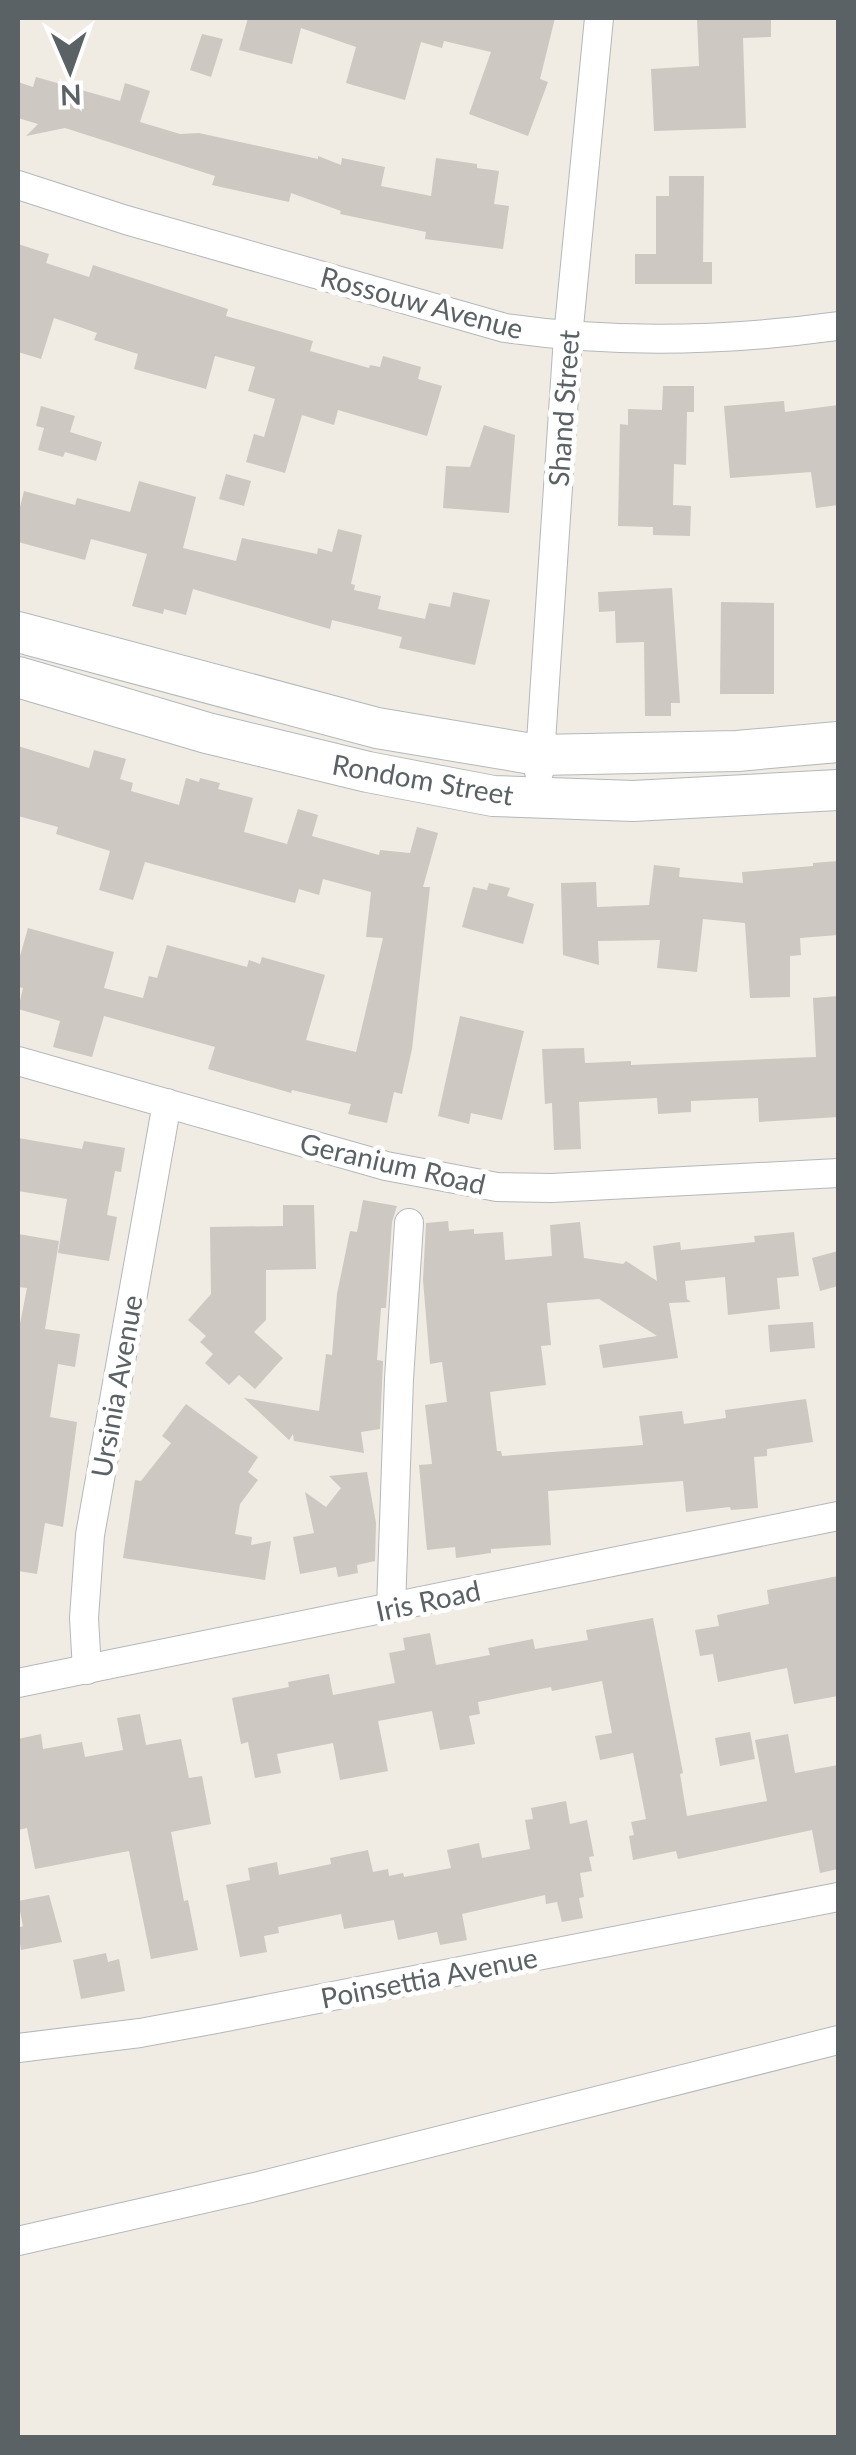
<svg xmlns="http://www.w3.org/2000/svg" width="856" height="2455" font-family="Lato,sans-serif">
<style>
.building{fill:#cdc8c2}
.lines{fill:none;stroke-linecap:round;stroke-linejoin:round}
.street-casing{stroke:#b4b8bc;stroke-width:30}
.secondary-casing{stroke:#b2b9bd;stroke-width:42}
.street{stroke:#fff;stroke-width:28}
.secondary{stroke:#fff;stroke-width:40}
.labels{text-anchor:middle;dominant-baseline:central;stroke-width:10;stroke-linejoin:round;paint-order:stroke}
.street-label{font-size:28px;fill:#5b6266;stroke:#fff}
</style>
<rect width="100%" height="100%" fill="#f0ebe3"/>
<g class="building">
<path d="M248 18H555L540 79 548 82 528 136 469 114 491 52 444 41 442 48 421 42 405 100 346 83 356 47 301 28 292 64 239 50Z"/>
<path d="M697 18H771V37L743 38 746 128 654 131 651 69 699 66Z"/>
<path d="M202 34 223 39 211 77 190 70Z"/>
<path d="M36 77 120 101 125 83 150 91 140 122 180 134 199 133 318 159V156L341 165 342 158 385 167 381 186 431 196 436 158 477 164V168L499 171 494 204 509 206 503 249 425 239 426 232 340 214 341 211 291 193 289 202 212 185 215 176 65 128 26 136 38 124 18 118V82L33 87Z"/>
<path d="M669 176H704L703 262H712V284H635V254H656V196H669Z"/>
<path d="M18 244 49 254 46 263 89 277 93 265 228 309 226 316 313 341 310 351 369 368 370 365 380 367 383 356 421 367 418 379 442 386 427 436 338 410 334 425 302 415 285 473 246 462 254 434 264 437 275 399 248 391 255 367 215 356 206 389 134 369 138 354 94 340 97 333 54 318 41 359 18 352Z"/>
<path d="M663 386H694V412H687L686 465 674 464 673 505 691 506 690 536 653 535V527L618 526 620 424 628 425V409L662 410Z"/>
<path d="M784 401 785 412 838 405V505L816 508 811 472 730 478 724 406Z"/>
<path d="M41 406 75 416 70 432 102 442 96 461 65 452 63 457 38 450 44 428 36 426Z"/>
<path d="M484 425 515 435 509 513 443 508 446 466 470 467Z"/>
<path d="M226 474 251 481 244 506 219 499Z"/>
<path d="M139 481 196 497 183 548 236 561 242 538 317 554 318 548 332 552 338 529 362 535 351 584 355 585 354 590 381 596 378 609 425 619 429 603 450 607 453 592 490 600 475 665 399 648 402 637 332 620 330 629 193 589 186 615 164 609 163 614 132 606 147 554 91 539 85 560 18 542V515L24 491 75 505 77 498 130 512Z"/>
<path d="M672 588 680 703H671V716H645L644 642 616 643 615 611 599 612 598 592Z"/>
<path d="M721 602 774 603V694H720Z"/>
<path d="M18 746 89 768 94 750 126 759 120 779 133 783 131 791 179 805 186 778 199 782 200 778 220 783 218 789 253 798 244 832 287 844 298 809 318 815 312 836 379 855 380 850 410 853 417 827 438 833 423 887H430L412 1049 402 1094 394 1092 387 1123 348 1114 351 1104 292 1090 291 1093 208 1069 215 1047 104 1016 92 1057 53 1047 60 1021 18 1009 23 988 18 987V963L28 928 114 952 104 988 143 998 149 976 157 978 167 945 247 967 249 960 260 964 262 957 325 975 306 1040 356 1052 383 938 366 937 371 892 323 879 319 895 299 889 295 903 145 862 133 900 99 890 110 851 56 834 58 827 18 816Z"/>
<path d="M838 861V935L800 938 801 955 790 956V997L750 998 745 923 703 919 697 972 657 968 660 940 598 941 599 965 563 955 561 883 596 882 597 907 649 905 654 865 680 868 679 877 743 883 742 872 813 866V863Z"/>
<path d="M489 883 510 888 507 896 534 904 523 944 462 927 473 887 487 890Z"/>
<path d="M838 996V1117L759 1122 758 1098 691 1101V1112L658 1114 657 1098 579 1102 581 1149 554 1150 552 1103 545 1104 542 1049 584 1048 585 1063 631 1061V1065L816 1057 813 998Z"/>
<path d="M460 1016 524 1031 502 1120 471 1113 469 1124 438 1116Z"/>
<path d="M18 1138 82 1149 84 1141 125 1148 121 1172 115 1171 107 1215 117 1217 109 1261 58 1253 67 1199 18 1191Z"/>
<path d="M363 1200 397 1206 392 1222 386 1308H381L377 1360 383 1361 380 1429 361 1432 364 1453 294 1441 293 1434 289 1440 244 1398 319 1411 326 1354 332 1355 337 1294 350 1231 357 1232Z"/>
<path d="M283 1205H314L316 1269 266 1270V1320L254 1332 283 1358 255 1389 239 1375 229 1385 205 1363 213 1354 200 1342 206 1336 188 1320 211 1294 210 1227 283 1226Z"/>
<path d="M448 1221 449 1231 474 1229V1234L503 1232 505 1260 552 1256 550 1225 580 1222 584 1258 623 1264 626 1261 657 1281 653 1246 680 1242 681 1250 755 1242 754 1236 794 1232 799 1276 777 1278 780 1309 728 1315 725 1277 685 1281 687 1299 691 1302 669 1303 678 1358 603 1368 599 1345 657 1336 599 1299 547 1303 551 1345 541 1346 546 1385 490 1392 497 1451H501L502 1456 643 1445 639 1416 682 1411 684 1424 726 1418 725 1410 806 1399 813 1442 767 1449V1456L754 1457 758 1508 731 1510 730 1507 686 1512 683 1481 548 1491 551 1545 491 1549V1553L456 1558 455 1547 427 1550 419 1465 432 1464 425 1405 447 1402 442 1362 430 1364 423 1280 426 1223Z"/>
<path d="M18 1234 59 1241 45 1329 80 1334 75 1367 58 1364 50 1417 77 1422 63 1527 45 1523 37 1574 18 1571V1334L27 1288 18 1287Z"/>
<path d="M838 1251V1286L820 1291 812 1258Z"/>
<path d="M813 1322 815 1348 770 1352 768 1325Z"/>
<path d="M186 1404 258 1457 248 1472 258 1480 240 1504 235 1534 252 1537 251 1545 271 1541 265 1580 123 1558 135 1480 141 1481 171 1443 162 1436Z"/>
<path d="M367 1472 376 1523 375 1561 357 1565 358 1573 338 1577 336 1567 300 1574 293 1537 314 1533 305 1492 326 1507 341 1488 329 1476Z"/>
<path d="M838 1576V1696L794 1704 787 1668 718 1682 713 1654 700 1656 695 1630 719 1626 717 1615 769 1604 767 1590Z"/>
<path d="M653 1618 683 1773 680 1774 687 1816 767 1801 755 1740 788 1734 795 1773 838 1765V1869L820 1873 812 1830 678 1859 676 1851 633 1860 629 1836 634 1835 631 1822 646 1819 633 1753 600 1760 595 1736 612 1733 602 1681 552 1691 551 1687 478 1702 480 1714 469 1716 475 1744 440 1750 432 1711 378 1721 388 1771 340 1780 333 1743 277 1754 281 1773 255 1778 248 1742 241 1744 232 1698 289 1687 288 1682 329 1674 333 1695 395 1683 389 1653 405 1650 403 1638 430 1633 436 1665 490 1655 488 1648 533 1639 535 1649 588 1640 586 1630Z"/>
<path d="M140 1714 146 1745 181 1739 189 1778 202 1776 211 1824 171 1832 184 1901 188 1900 198 1950 151 1959 129 1851 35 1869 27 1828 18 1830V1739L41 1734 43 1749 82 1742 85 1757 123 1750 117 1718Z"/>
<path d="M750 1732 755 1759 720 1766 715 1738Z"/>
<path d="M566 1801 570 1824 587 1820 594 1856 589 1857 592 1871 580 1873 584 1897 579 1898 583 1918 562 1922 557 1902 546 1904 545 1895 462 1914 467 1940 440 1945 437 1932 398 1940 394 1920 344 1929 341 1914 278 1927 279 1933 264 1936 267 1952 240 1957 226 1885 250 1880 248 1868 277 1862 279 1875 331 1864 330 1858 368 1850 373 1872 388 1869 389 1876 403 1873 404 1877 451 1868 447 1850 479 1843 482 1858 530 1849 525 1820 533 1819 531 1808Z"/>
<path d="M49 1895 62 1942 21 1950 18 1928 23 1926 18 1901Z"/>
<path d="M106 1953 108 1962 119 1959 125 1991 81 1999 73 1960Z"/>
</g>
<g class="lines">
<defs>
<g id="street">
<path d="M18 185 126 220 505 328C615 344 728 341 838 326"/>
<path d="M539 772 568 337 599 18"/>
<path d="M18 1061 386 1166 497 1187 552 1188 838 1173"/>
<path d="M391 1608 399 1379 409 1223"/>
<path d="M87 1670 84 1618 90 1535 167 1103"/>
<path d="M18 1683 838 1516"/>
<path d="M18 2048 140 2033 216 2019 838 1897"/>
<path d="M18 2241 255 2187 838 2040"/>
</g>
<g id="secondary">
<path d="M18 632 377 728 538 755 737 751 838 742"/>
<path d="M18 677 207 733 368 772 493 796 633 801 838 790"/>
</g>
</defs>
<use href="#street" class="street-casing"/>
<use href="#secondary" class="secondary-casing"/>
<use href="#street" class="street"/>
<use href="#secondary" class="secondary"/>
</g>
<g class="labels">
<g class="street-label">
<text transform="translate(422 302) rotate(15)">Rossouw Avenue</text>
<text transform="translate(563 408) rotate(-86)">Shand Street</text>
<text transform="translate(423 779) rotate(10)">Rondom Street</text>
<text transform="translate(393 1163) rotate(13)">Geranium Road</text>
<text transform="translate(116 1386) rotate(-80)">Ursinia Avenue</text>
<text transform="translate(428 1600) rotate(-12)">Iris Road</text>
<text transform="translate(429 1977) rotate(-11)">Poinsettia Avenue</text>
</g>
</g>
<rect width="856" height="2455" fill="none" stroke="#5b6266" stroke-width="40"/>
<g transform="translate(70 70) rotate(178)" stroke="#ffffff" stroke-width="8" paint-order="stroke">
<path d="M0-8L18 38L0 25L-18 38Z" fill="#5b6266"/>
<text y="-15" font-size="28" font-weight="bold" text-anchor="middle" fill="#5b6266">N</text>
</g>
</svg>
